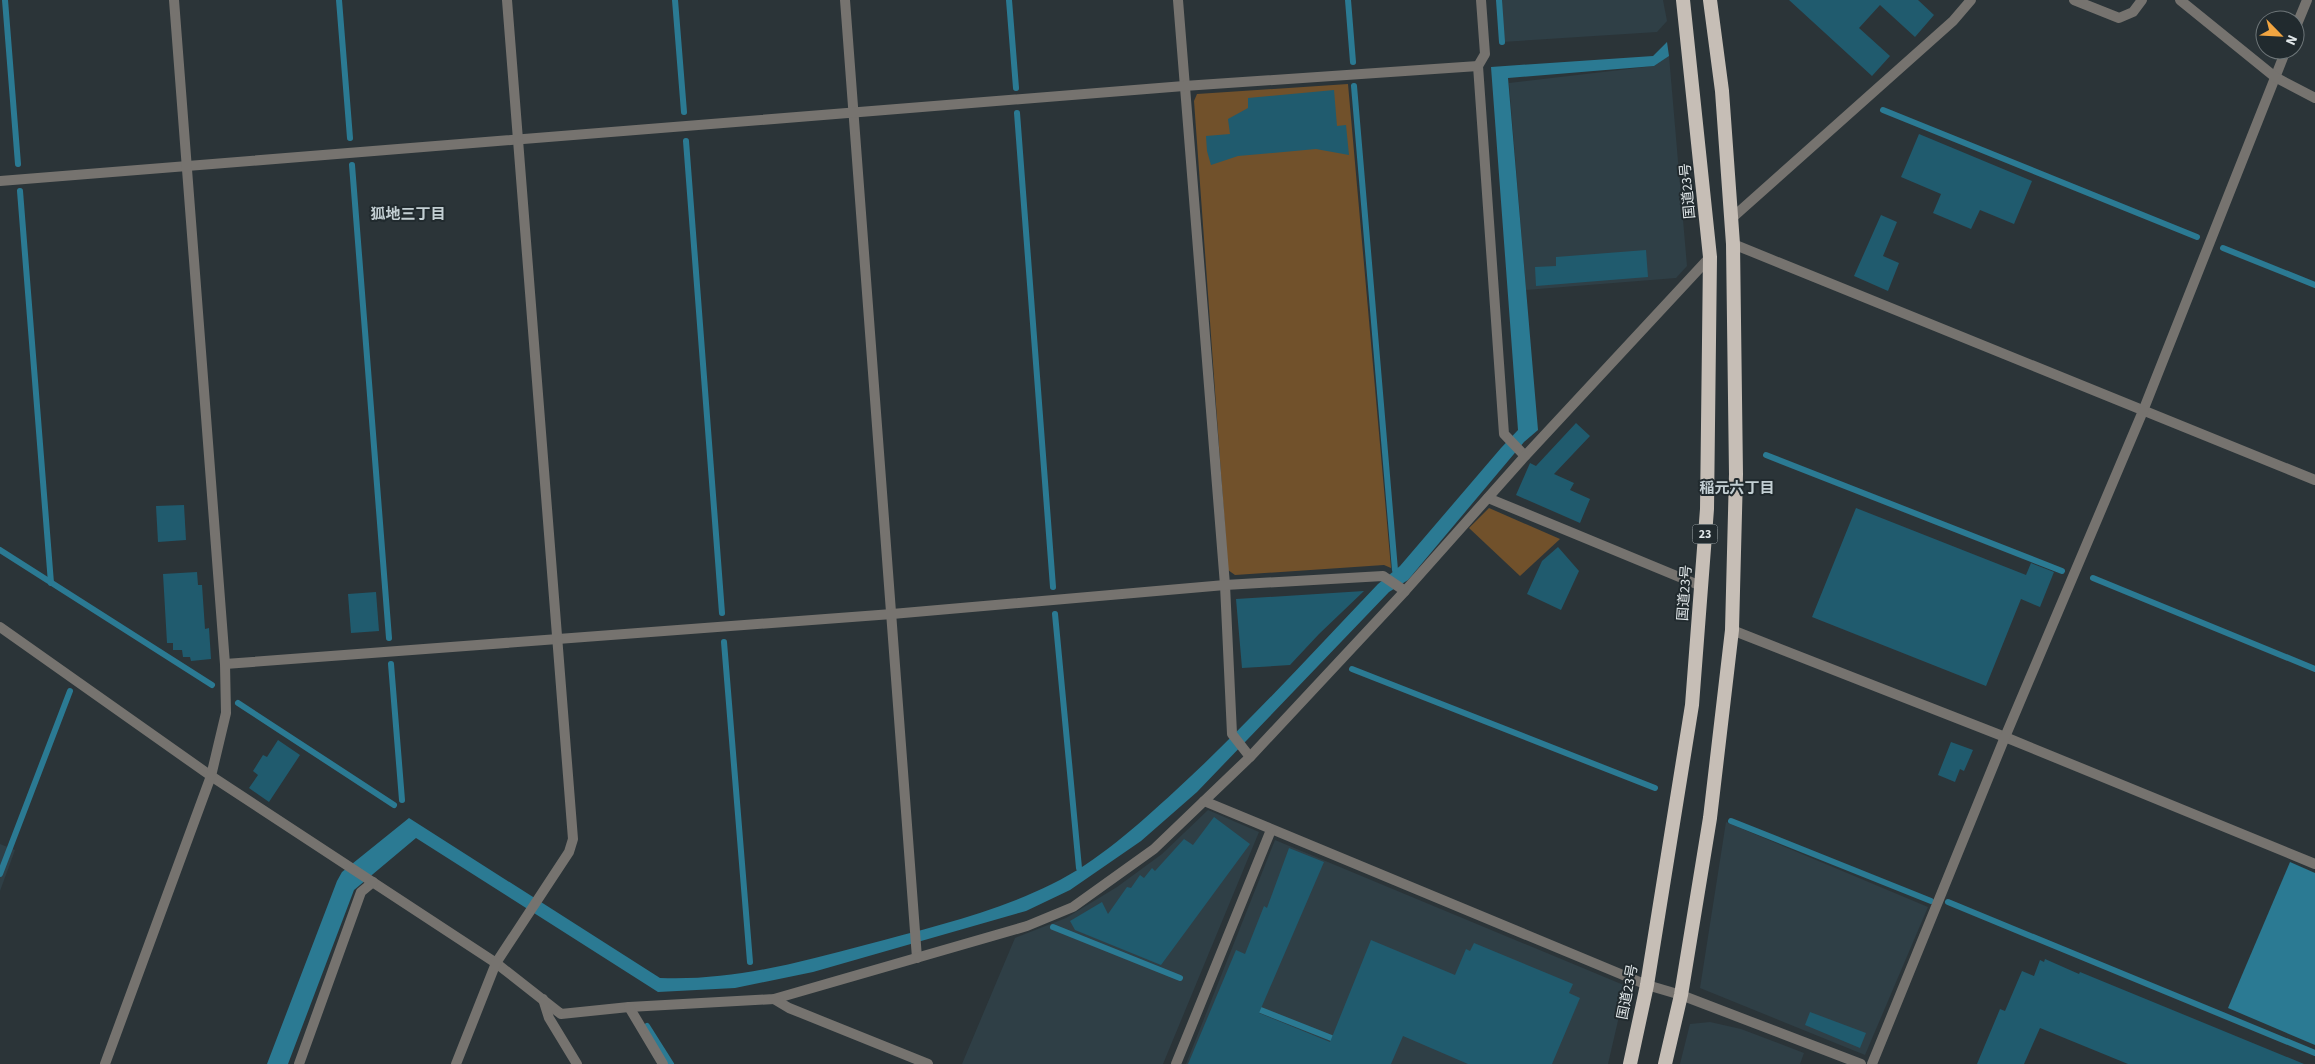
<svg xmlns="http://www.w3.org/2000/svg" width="2315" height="1064" font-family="'Source Sans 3','Noto Sans JP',sans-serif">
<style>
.built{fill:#2f3f46}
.green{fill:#71512b}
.water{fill:#2b7a93}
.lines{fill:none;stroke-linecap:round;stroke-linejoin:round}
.stream{stroke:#2b7a93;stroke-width:6}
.building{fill:#205b6e}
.minor{stroke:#76736f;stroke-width:10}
.tertiary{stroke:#76736f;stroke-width:10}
.trunk{stroke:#c6beb6;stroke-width:14}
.labels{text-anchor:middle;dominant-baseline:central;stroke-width:4;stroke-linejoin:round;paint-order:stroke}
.shield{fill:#212a2e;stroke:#a7aeb1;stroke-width:1}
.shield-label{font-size:12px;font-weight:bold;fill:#e1e7e9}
.street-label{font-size:14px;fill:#e1e7e9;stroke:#212a2e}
.neighbourhood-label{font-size:15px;font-weight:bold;fill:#c3cfd3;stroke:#212a2e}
</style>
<rect width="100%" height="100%" fill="#2b3438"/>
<g class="built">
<path d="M1499 0H1663L1667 21 1657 32 1502 42Z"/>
<path d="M1669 56 1687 266 1676 278 1526 290 1509 83 1654 66Z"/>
<path d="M1208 810 1259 832 1163 1064H962L1015 938 1066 918 1117 887 1162 854Z"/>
<path d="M1726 822 1928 907 1865 1055 1700 988Z"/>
<path d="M1275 840 1626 986 1608 1064H1186Z"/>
<path d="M0 844 15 850 0 891Z"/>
<path d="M1710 1022 1741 1029 1804 1053 1800 1064H1680L1690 1024Z"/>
</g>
<g class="green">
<path d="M1348 84 1391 568 1384 565 1235 575 1228 570 1194 101 1197 94Z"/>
<path d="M1489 508 1560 539 1520 576 1469 528Z"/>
</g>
<g class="water">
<path d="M1667 42 1669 56 1654 66 1508 78 1538 430 1524 442 1408 580 1389 592 1197 792 1141 841 1070 890 1026 911 813 972 735 988 658 992 416 838 354 890 288 1064H267L337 881 342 872 409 818 660 978C730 981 798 963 865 945 928 928 994 913 1052 884 1097 862 1138 825 1175 791 1246 726 1311 654 1378 584L1400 566 1501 448 1518 430 1491 67 1653 56Z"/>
<path d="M2290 862 2315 873V1045L2228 1008Z"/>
</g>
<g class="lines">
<g class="stream">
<path d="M5 0 18 164"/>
<path d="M339 0 350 138"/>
<path d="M675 0 684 112"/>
<path d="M1009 0 1016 88"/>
<path d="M1348 0 1353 62"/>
<path d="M1499 0 1502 42"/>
<path d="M1354 86 1395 570"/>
<path d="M1883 110 2197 237"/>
<path d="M1017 113 1053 587"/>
<path d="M686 141 722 613"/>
<path d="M352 165 389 638"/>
<path d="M20 191 51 583"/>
<path d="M2223 248 2315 285"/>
<path d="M1766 455 2062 571"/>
<path d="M0 550 212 685"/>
<path d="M2093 578 2315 669"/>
<path d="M1055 614 1079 868"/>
<path d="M724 642 750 962"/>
<path d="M391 664 402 800"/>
<path d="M1352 669 1655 788"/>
<path d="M238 703 394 805"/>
<path d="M1731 821 1931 901"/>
<path d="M0 874 70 691"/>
<path d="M1948 902 2315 1053"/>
<path d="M1053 927 1180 978"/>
<path d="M1253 1007 1339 1041"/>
<path d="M647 1026 671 1064"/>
</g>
</g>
<g class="building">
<path d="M1789 0H1918L1934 15 1915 37 1880 5 1859 28 1890 56 1872 76Z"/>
<path d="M1334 90 1337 126 1346 125 1349 155 1316 149 1238 156 1211 165 1207 151 1206 136 1230 134 1228 119 1248 108V98Z"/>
<path d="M1919 134 2032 181 2014 224 1980 210 1971 229 1933 213 1941 194 1901 177Z"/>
<path d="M1881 215 1897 222 1883 256 1899 263 1888 291 1854 276Z"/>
<path d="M1646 250 1648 277 1536 286 1535 267 1556 266V257Z"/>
<path d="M1576 423 1590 436 1554 474 1574 483 1570 490 1590 499 1580 523 1516 495 1530 463 1536 466Z"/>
<path d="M184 505 186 540 158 542 156 506Z"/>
<path d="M1856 508 2026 575 2031 563 2054 572 2040 607 2021 599 1986 686 1812 617Z"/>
<path d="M1558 547 1579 571 1561 610 1527 594 1542 561Z"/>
<path d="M197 572 198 585H202L205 629 209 628 211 659 191 661 190 657H183L182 650H173V643H167L163 574Z"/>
<path d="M1364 591 1319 634 1290 665 1242 668 1236 599Z"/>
<path d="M376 592 379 631 351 633 348 594Z"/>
<path d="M278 740 300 755 269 802 249 788 258 775 253 771 263 755 267 757Z"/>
<path d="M1951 742 1973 750 1964 771 1960 769 1955 782 1938 775Z"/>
<path d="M1214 817 1250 844 1161 965 1075 930 1070 921 1102 902 1108 914 1127 887 1131 888 1140 875 1144 878 1152 868 1155 871 1184 839 1193 845Z"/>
<path d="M1289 848 1324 862 1259 1013 1330 1042 1371 940 1455 975 1466 949 1470 951 1474 943 1573 984 1569 993 1580 998 1552 1064H1468L1403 1036 1391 1064H1188L1236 950 1245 954 1264 906 1267 908Z"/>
<path d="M2045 959 2079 974 2080 972 2304 1064H2128L2040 1028 2024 1064H1977L2000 1009 2005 1011 2022 971 2034 976 2040 960 2044 962Z"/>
<path d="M1810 1012 1866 1033 1860 1048 1805 1025Z"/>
</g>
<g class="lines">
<g class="minor">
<path d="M845 0 917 958"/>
<path d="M1178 0 1225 585 1232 734 1250 757"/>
<path d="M1481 0 1485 54 1478 66 1504 434 1525 456"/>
<path d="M2074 0 2119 18 2133 12 2142 0"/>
<path d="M2295 29 2307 0"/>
<path d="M0 181 1184 86 1478 66"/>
<path d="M1732 218 1953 21 1971 0"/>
<path d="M1733 244 2315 480"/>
<path d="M1488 498 1701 586"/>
<path d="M0 627 211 776 496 963 561 1014 629 1007 774 999 1027 926 1073 907 1154 849 1250 757 1405 591 1525 456 1710 257"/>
<path d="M1732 630 2005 737 2315 864"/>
<path d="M225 664 892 614 1225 585 1383 576 1405 591"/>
<path d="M1204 801 1647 985 1681 995 1861 1064"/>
<path d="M543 999 549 1018 577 1064"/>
<path d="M774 999 789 1008 928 1064"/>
<path d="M629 1007 663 1064"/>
<path d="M105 1064 211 776 226 713 225 664 174 0"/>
<path d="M299 1064 361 892 373 882"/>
<path d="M456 1064 496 963 569 852 573 839 507 0"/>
<path d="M1176 1064 1271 830"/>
<path d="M1872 1064 2005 737 2143 411 2286 50"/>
</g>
<path class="tertiary" d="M2180 0 2275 77 2315 98"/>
<g class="trunk">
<path d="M1630 1064 1647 985 1692 705 1707 509 1710 257 1683 0"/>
<path d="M1665 1064 1681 995 1710 818 1732 630 1736 474 1733 244 1722 91 1710 0"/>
</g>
</g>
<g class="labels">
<rect class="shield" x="1692.5" y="524.5" width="25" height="19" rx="4"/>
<g class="shield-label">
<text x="1705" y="534">23</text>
</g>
<g class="street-label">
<text transform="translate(1688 191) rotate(-95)">国道23号</text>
<text transform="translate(1685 593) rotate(-86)">国道23号</text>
<text transform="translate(1628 992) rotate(-79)">国道23号</text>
</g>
<g class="neighbourhood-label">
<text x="408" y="214">狐地三丁目</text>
<text x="1737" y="488">稲元六丁目</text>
</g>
</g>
<g transform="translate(2280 35) rotate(114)"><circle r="24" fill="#212a2e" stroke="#6e7679"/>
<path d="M0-4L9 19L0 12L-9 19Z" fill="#f2a541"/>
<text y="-8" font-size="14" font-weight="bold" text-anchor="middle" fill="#e1e7e9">N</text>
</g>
</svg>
